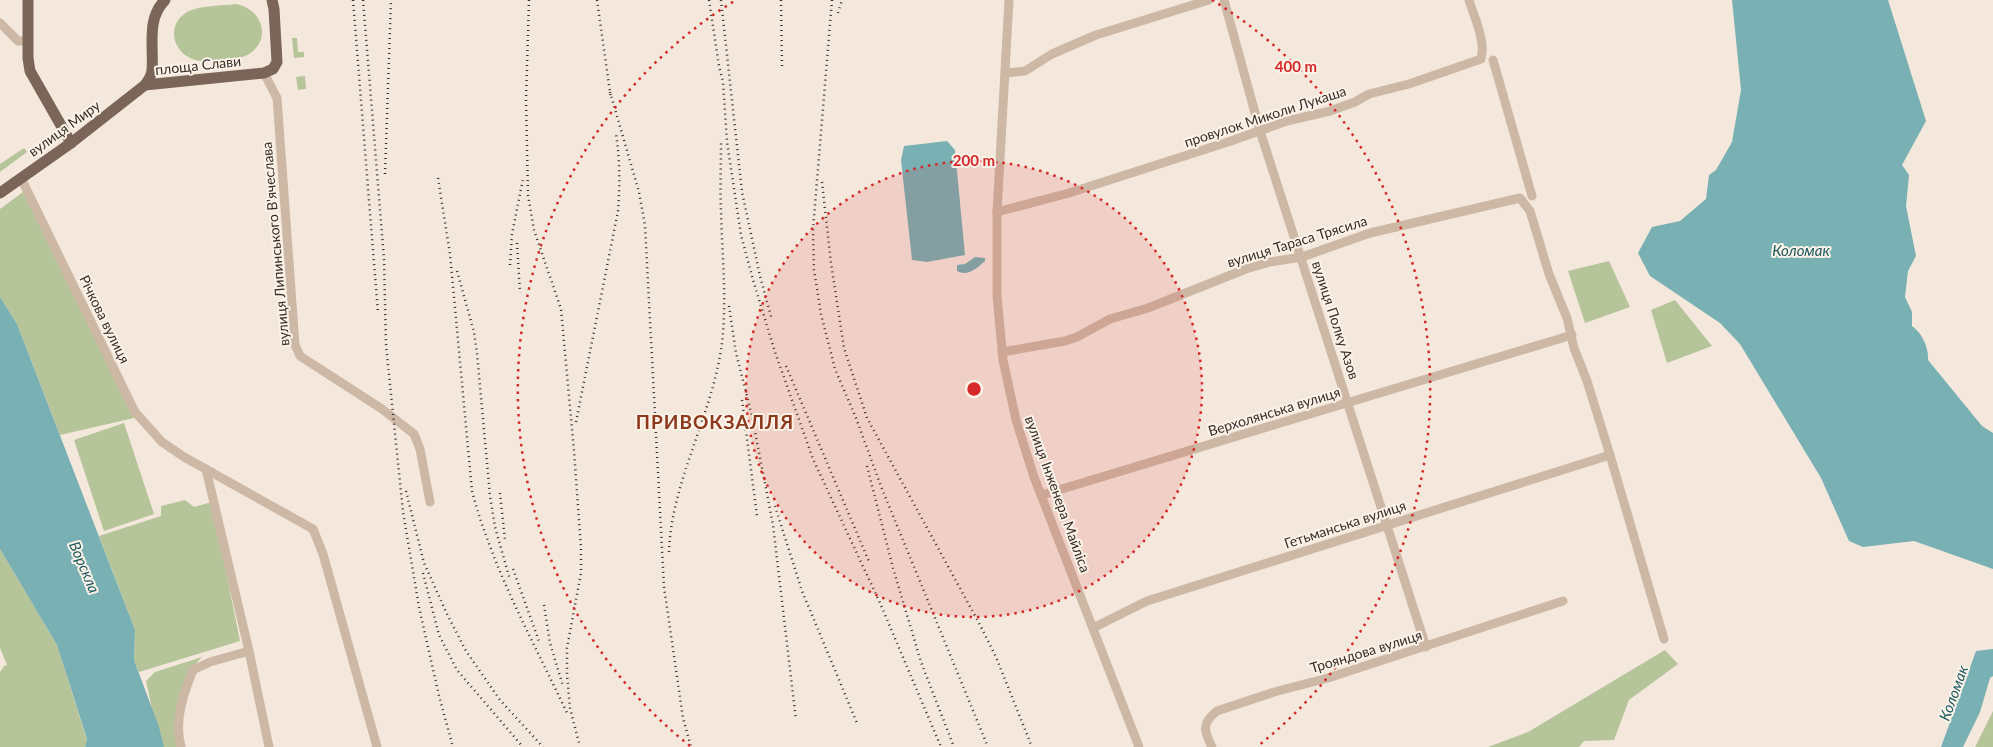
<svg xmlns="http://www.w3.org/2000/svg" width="1993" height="747" font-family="Lato,sans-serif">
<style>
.green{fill:#b6c49a}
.water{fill:#79b0b3}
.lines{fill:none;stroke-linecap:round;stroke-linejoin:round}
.minor{stroke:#cdb8a6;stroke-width:9}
.major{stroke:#7b6458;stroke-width:11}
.rail{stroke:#382d28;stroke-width:2.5;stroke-dasharray:1 4;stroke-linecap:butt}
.ring{fill:none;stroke:#d62828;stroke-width:2.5;stroke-dasharray:2.5 5}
.labels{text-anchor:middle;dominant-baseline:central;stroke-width:4;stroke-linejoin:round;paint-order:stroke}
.street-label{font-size:14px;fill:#382d28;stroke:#fbf2e8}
.water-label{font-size:15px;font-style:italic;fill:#1a585d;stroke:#fbf2e8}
.district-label{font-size:19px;font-weight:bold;letter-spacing:1px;fill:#8d371b;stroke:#fbf2e8}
.centre{fill:#d62828;stroke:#fbf2e8;stroke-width:2.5}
.ring-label{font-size:15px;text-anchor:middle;font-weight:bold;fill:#d62828;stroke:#fbf2e8;stroke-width:4;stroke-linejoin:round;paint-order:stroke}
</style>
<rect width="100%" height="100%" fill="#f4e8dc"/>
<g class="green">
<path d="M236 4C261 8 273 39 249 54 238 61 220 59 208 61 177 64 161 28 187 12 200 5 221 6 236 4Z"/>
<path d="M292 38H297L298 52H304V57L294 58Z"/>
<path d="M305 76 306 89 298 90 296 77Z"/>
<path d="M24 148 27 152 0 172V164Z"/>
<path d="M23 192 134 418 60 435 17 324 0 297V209Z"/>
<path d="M1609 261 1630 307 1585 323 1568 271Z"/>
<path d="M1675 300 1712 346 1667 363 1651 310Z"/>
<path d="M124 423 154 514 104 531 74 440Z"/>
<path d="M185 500 194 507 212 502 240 641 139 672 134 660 135 630 99 536 161 516V506Z"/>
<path d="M0 549 57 645 87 740 85 747H0V672L4 666 7 665 0 648Z"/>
<path d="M1665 650 1678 664 1629 700 1614 740 1584 741 1579 747H1488L1528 732Z"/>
<path d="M202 657 187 673 174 728 178 747H162L157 732 146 681 155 672Z"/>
<path d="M1993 711V747H1975Z"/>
</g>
<g class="water">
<path d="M1732 0H1888L1926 121 1902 165 1909 175 1906 206 1916 256 1908 271 1905 297 1912 312V326C1922 333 1929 348 1928 360L1982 426 1993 433V569L1914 541 1863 547 1849 541 1821 478 1740 344 1720 323 1650 276 1638 253 1652 227 1680 221 1706 199 1709 175 1716 170 1732 142 1741 90Z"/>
<path d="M947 141 955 150 965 255 927 262 912 260 901 160 904 146Z"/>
<path d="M975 257 985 258V261C977 268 968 277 957 271V265L965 264Z"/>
<path d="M0 297 17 324 135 630 134 660 159 727 164 747H85L87 739 57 645 0 549Z"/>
<path d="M1993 649V676L1990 678 1980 712 1963 747H1941L1976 651Z"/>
</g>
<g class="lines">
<g class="minor">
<path d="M1009 0 997 212V296L1003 360 1016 420 1034 477 1139 747"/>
<path d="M1224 0 1260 131 1426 647"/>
<path d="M0 23 18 41H28"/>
<path d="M1493 60 1532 196"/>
<path d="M264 73 277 98 295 345 300 356 382 409 414 434 420 449 430 502"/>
<path d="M1006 73 1025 71 1052 54 1096 35 1209 0"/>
<path d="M21 178 135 412 162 442 184 457 313 529 323 554 377 747"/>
<path d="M997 212 1069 193 1231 141 1287 121 1330 111 1355 102 1369 94 1409 84 1481 59C1486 41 1474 17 1469 0"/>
<path d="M1002 352 1065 341 1077 337 1110 319 1148 308 1246 269 1270 262 1302 257 1370 233 1520 198 1530 211 1549 274 1567 318 1574 348 1587 381 1610 455 1664 639"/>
<path d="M206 469 249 651 269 747"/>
<path d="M1042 495 1572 335"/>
<path d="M1093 628 1147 601 1610 455"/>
<path d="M181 747C174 721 183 695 193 670L210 662 249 651"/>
<path d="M1212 747C1204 731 1201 723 1217 711L1274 692 1328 678 1563 601"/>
</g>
<g class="major">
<path d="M28 0V58L30 71 71 143"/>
<path d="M145 85 264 73 273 69 277 62 274 9 272 0"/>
<path d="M0 193 71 143 145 85C148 81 151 76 152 71 154 46 146 19 165 0"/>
</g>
<g class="rail">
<path d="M353 0 378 313"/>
<path d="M363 0 384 259 386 345 403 512 419 607 439 696 453 747"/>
<path d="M529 0 526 100 528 195 534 230 561 309 574 451 581 548V573L567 648V675L570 708 579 743"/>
<path d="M597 0 611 99"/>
<path d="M709 0 719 66 723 82 727 142 741 235 753 280 775 352 813 459 880 603 941 747"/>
<path d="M721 0 742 192 760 276 772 320"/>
<path d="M781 0 782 67"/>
<path d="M832 0 813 229 814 270 821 314 835 369 856 418 882 489 988 747"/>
<path d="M838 13 842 0"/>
<path d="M610 92 639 192 645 225 664 587 683 718 691 747"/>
<path d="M385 174 391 0"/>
<path d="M438 178 450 254 472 491C493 570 533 641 568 715"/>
<path d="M822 182 831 263 844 348 867 418 979 623 996 657 1032 747"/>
<path d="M517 243 520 293"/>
<path d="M510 265 512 234 523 179"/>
<path d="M457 271 474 332 477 353 490 496 495 527 510 580"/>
<path d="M729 306 736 353 752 416 773 525 796 720"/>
<path d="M786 366 870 564"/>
<path d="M742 400 757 516"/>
<path d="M576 422 618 211C620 185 620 160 616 134"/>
<path d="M867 466 893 568 921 662 954 747"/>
<path d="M406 491 424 563 447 614 466 651 500 700 543 747"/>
<path d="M500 493 505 540"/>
<path d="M775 506 802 591 857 723"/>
<path d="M669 552C671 482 713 414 722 343 727 299 722 255 721 211 720 188 721 165 721 142"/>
<path d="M513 569 540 644"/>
<path d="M423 573 439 635 457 670 523 747"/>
<path d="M544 605 550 643 563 686"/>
</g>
</g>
<circle cx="974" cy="389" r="228" fill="#d62828" fill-opacity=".12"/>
<g class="ring">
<circle cx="974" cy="389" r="228"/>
<path d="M690 746A456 456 0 0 1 736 0M1212 0A456 456 0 0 1 1258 746"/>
</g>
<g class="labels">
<g class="street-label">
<text transform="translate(198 65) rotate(-6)">площа Слави</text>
<text transform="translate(1265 116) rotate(-18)">провулок Миколи Лукаша</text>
<text transform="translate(64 128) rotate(-36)">вулиця Миру</text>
<text transform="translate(1297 241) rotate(-17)">вулиця Тараса Трясила</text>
<text transform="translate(275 244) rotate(-95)">вулиця Липинського В'ячеслава</text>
<text transform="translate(105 319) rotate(64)">Річкова вулиця</text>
<text transform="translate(1336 320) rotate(72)">вулиця Полку Азов</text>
<text transform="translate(1274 411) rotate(-17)">Верхолянська вулиця</text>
<text transform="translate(1058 494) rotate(70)">вулиця Інженера Майліса</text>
<text transform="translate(1345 524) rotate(-18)">Гетьманська вулиця</text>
<text transform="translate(1366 651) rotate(-17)">Трояндова вулиця</text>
</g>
<g class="water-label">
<text x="1801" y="250">Коломак</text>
<text transform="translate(85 567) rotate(67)">Ворскла</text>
<text transform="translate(1953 693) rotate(-70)">Коломак</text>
</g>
<g class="district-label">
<text x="715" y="421">ПРИВОКЗАЛЛЯ</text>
</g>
</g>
<circle cx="974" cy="389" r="8" class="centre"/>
<g class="ring-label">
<text x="1296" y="72">400 m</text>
<text x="974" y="166">200 m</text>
</g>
</svg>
